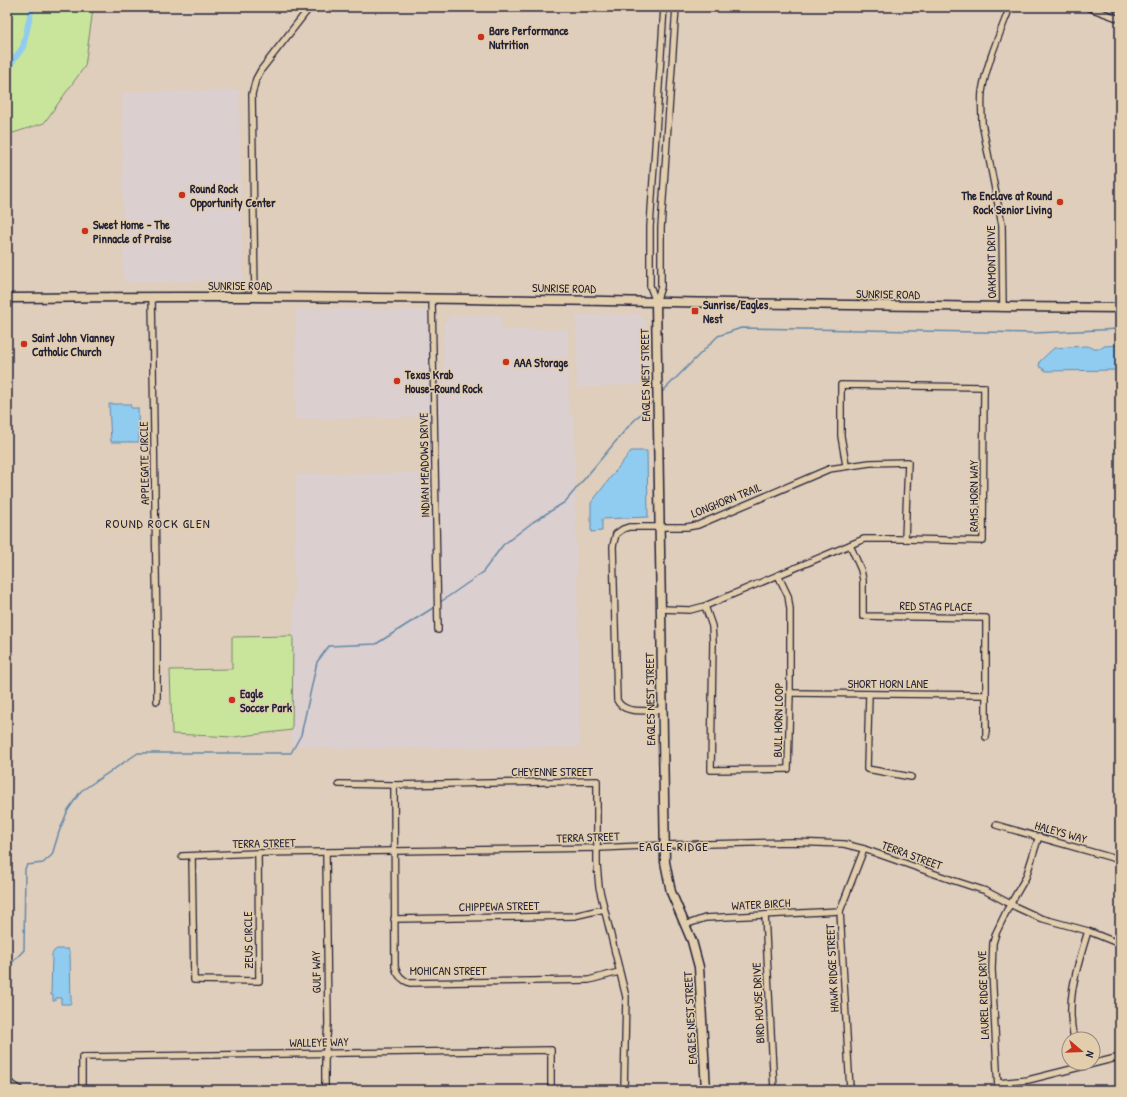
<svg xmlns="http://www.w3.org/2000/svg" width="1127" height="1097" font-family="'Patrick Hand',sans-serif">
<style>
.built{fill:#dbcfcf}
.green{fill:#c9e59c;stroke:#76846c}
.water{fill:#90ccf0;stroke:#6488a8}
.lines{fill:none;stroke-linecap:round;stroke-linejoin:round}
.stream{stroke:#6488a8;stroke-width:1.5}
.canal{stroke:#90ccf0;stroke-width:6}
.street-casing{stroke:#22223b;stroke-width:8}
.secondary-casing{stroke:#22223b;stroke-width:11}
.street{stroke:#e2cdac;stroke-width:5.5}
.secondary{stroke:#e2cdac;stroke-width:8}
.poi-dot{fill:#c8321e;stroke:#e2cdac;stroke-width:1.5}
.labels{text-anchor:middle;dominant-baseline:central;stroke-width:3;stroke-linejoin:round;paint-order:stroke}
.poi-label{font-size:12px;font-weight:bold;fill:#22223b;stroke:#e2cdac;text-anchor:start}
.street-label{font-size:12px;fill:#22223b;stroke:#e2cdac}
.neighbourhood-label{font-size:13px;letter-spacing:1px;fill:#22223b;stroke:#e2cdac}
</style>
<rect width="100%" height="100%" fill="#dfcebc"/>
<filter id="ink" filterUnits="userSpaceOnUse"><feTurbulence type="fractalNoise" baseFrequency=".025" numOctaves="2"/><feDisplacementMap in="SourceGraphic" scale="8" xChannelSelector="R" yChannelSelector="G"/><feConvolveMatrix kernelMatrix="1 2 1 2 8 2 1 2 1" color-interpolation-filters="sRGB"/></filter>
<g filter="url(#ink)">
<g class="built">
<path d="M239 90 243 280 123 283 122 92Z"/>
<path d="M296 308 428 310 430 395H444L443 325 450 316 501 315 502 330 568 329 569 413 574 417 580 747 338 749 291 745 296 474 429 473V417L295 419Z"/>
<path d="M639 314 646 322 647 384 577 388 576 315Z"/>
</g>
<g class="green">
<path d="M7 7H92L93 9 85 66 44 123 7 135Z"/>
<path d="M293 636 292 730 234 737 172 734 170 670 232 669V637Z"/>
</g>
<g class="water">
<path d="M1120 345V370L1046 371 1039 366 1040 361 1054 348 1087 346 1093 348H1102L1104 346Z"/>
<path d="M109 404H130L131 408H138L139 442H111Z"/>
<path d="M631 451H647L648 517 602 519V531L591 532V503Z"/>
<path d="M57 949H68L70 954 71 1004H61V998H56L55 1001H53V995H51L52 954 54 951Z"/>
</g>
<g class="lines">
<g class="stream">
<path d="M661 393 718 336 741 328 1035 333 1120 329"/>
<path d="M439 603 482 573 503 545 533 522 565 502 627 428 654 400"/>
<path d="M7 968 24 950 25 869 27 865 43 863 52 855 59 832 68 810 81 791 138 753H291L301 735 317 662 329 646 376 644 436 606"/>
</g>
<path class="canal" d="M7 69 23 47 32 7"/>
<defs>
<g id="street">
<path d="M1087 7 1120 19"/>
<path d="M1115 7 1120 9"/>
<path d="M152 297 157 637V701"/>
<path d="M255 297 252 94 256 79 261 70 310 7"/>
<path d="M432 300 438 630"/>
<path d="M656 302 650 286V227L664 7"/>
<path d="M656 302 661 287V228L676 7"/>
<path d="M1003 308 1002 225 982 123C982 113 981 102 982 92 986 65 1000 33 1010 7"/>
<path d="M850 545 861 570 863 580V616L986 618V737"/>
<path d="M705 606 712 626 713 642 711 770 788 769 790 693V609L788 596 778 575"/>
<path d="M661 609 690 610 705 606 864 539H905L983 541 984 387 841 385V436L846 465"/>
<path d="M790 693 986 695"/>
<path d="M869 694 867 769 911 777"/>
<path d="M662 710C647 710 624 715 617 700L613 546 616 534 623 529 629 527H687L698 525 829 469 870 463 908 462 905 539"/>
<path d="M339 784 394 785 597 781V865L599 887 626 997 624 1090"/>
<path d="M394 785 395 967C397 975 402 980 410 983L589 980 619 972"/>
<path d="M996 825 1120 860"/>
<path d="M182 856 258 853 598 848 665 845 792 842 844 844 864 849 955 881 986 891 1016 907 1040 918 1088 931 1120 944"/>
<path d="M192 856 194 980 259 981 258 853"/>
<path d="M765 915 774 1090"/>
<path d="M394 919 574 916 604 909"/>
<path d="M685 925 705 918 840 911"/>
<path d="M1074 1039C1065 1000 1077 968 1088 931"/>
<path d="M998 1083 1028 1080 1120 1057"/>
<path d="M82 1090V1057L551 1050V1090"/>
<path d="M325 1090V1061L328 1024 326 853"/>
<path d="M850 1090 840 911 864 849"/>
<path d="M998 1090 992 969 993 943 996 933 1007 910 1026 877 1039 836"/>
</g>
<g id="secondary">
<path d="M7 298C378 293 749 306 1120 308"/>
<path d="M656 302 665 862 671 892 692 941 699 967 706 1090"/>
<path d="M7 1083 18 1090"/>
</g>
</defs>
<use href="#street" class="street-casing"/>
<use href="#secondary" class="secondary-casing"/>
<use href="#street" class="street"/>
<use href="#secondary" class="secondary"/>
</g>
</g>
<g class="poi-dot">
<circle cx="481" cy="37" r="4"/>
<circle cx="182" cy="195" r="4"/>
<circle cx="1060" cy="202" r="4"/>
<circle cx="85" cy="231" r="4"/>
<rect x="691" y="307" width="8" height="8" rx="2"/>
<circle cx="24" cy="344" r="4"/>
<circle cx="506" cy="362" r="4"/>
<circle cx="397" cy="381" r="4"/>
<circle cx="232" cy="700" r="4"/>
</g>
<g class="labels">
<g class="poi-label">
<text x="489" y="30">Bare Performance<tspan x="489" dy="14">Nutrition</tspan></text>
<text x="190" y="188">Round Rock<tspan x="190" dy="14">Opportunity Center</tspan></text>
<text x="1052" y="195" text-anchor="end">The Enclave at Round<tspan x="1052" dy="14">Rock Senior Living</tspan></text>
<text x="93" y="224">Sweet Home - The<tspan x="93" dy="14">Pinnacle of Praise</tspan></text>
<text x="703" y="304">Sunrise/Eagles<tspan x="703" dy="14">Nest</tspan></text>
<text x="32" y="337">Saint John Vianney<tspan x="32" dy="14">Catholic Church</tspan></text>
<text x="514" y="362">AAA Storage</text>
<text x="405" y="374">Texas Krab<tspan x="405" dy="14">House-Round Rock</tspan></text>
<text x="240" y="693">Eagle<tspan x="240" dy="14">Soccer Park</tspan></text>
</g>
<g class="street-label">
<text transform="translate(991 262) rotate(-91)">OAKMONT DRIVE</text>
<text x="240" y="285">SUNRISE ROAD</text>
<text transform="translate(564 288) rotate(1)">SUNRISE ROAD</text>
<text transform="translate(888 294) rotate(1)">SUNRISE ROAD</text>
<text transform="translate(645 375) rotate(-91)">EAGLES NEST STREET</text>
<text transform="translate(144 463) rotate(-91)">APPLEGATE CIRCLE</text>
<text transform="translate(424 465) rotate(-91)">INDIAN MEADOWS DRIVE</text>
<text transform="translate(973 496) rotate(-90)">RAMS HORN WAY</text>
<text transform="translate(726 500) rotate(-22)">LONGHORN TRAIL</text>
<text transform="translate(936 606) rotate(1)">RED STAG PLACE</text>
<text x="888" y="683">SHORT HORN LANE</text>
<text transform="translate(650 699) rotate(-91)">EAGLES NEST STREET</text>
<text transform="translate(778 720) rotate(-89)">BULL HORN LOOP</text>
<text x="552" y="771">CHEYENNE STREET</text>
<text transform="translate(1061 832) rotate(16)">HALEYS WAY</text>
<text transform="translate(588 837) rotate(-2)">TERRA STREET</text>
<text transform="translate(264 843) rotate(-1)">TERRA STREET</text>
<text transform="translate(912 855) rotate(20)">TERRA STREET</text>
<text transform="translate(761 904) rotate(-3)">WATER BIRCH</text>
<text transform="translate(499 906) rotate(-1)">CHIPPEWA STREET</text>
<text transform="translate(248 940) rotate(-91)">ZEUS CIRCLE</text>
<text transform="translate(832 968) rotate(-93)">HAWK RIDGE STREET</text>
<text x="448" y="970">MOHICAN STREET</text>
<text transform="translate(316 972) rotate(-91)">GULF WAY</text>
<text transform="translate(983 995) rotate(-92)">LAUREL RIDGE DRIVE</text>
<text transform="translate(758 1003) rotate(-93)">BIRD HOUSE DRIVE</text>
<text transform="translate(690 1018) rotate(-93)">EAGLES NEST STREET</text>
<text transform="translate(319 1042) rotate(-1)">WALLEYE WAY</text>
</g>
<g class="neighbourhood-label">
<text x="158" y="523">ROUND ROCK GLEN</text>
<text x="674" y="846">EAGLE RIDGE</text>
</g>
</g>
<rect width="1127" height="1097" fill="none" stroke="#e2cdac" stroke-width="24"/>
<rect x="12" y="12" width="1103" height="1073" fill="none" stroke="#22223b" stroke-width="1.5" filter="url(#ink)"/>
<g transform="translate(1081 1051) rotate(109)"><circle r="19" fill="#e2cdac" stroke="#95897f"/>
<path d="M0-3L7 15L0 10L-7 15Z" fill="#c8321e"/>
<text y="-6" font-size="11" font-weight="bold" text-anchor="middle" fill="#22223b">N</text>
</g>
</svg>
